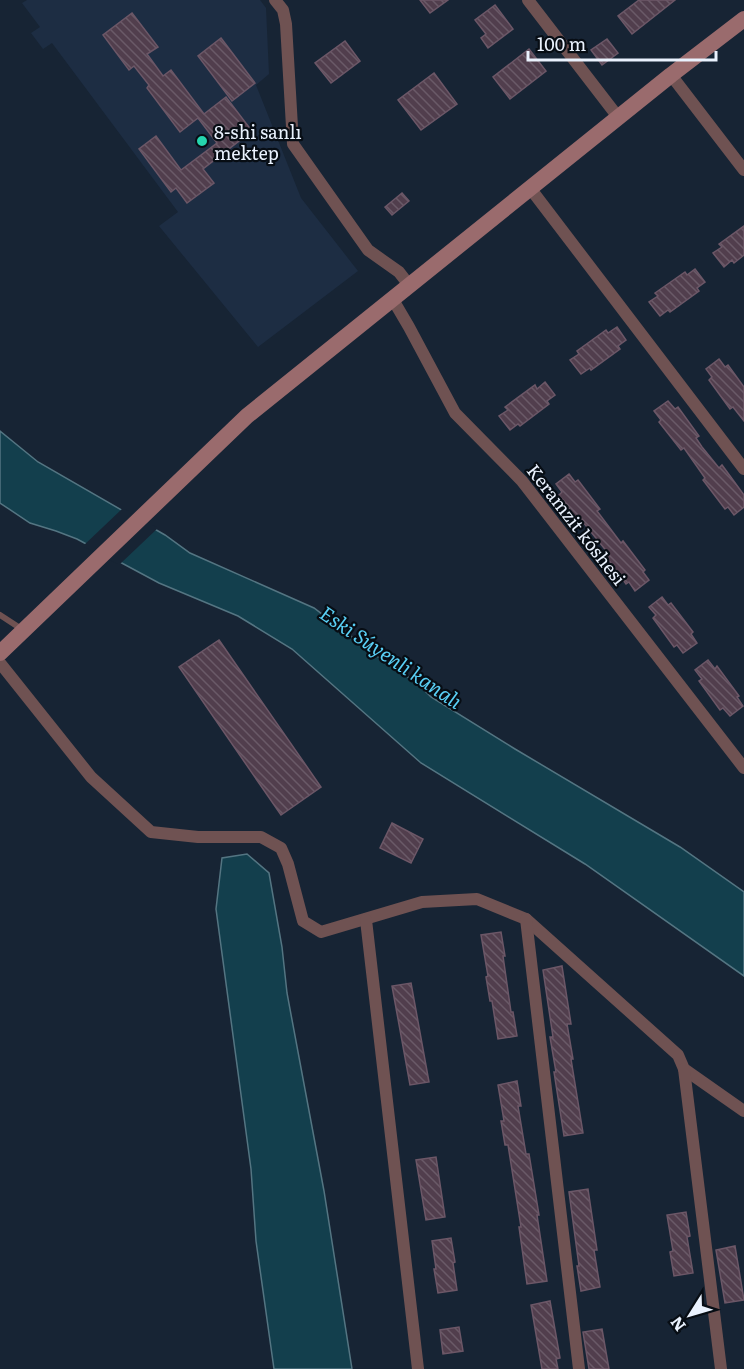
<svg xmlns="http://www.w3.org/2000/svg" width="744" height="1369" font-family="Literata,serif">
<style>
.built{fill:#1d2d43}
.water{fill:#133f4d;stroke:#547582;stroke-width:1.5}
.pier{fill:#172434}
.building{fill:url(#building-back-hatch);stroke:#6c5767;stroke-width:1.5}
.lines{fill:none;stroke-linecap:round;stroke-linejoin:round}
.lane{stroke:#6f5252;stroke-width:6}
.street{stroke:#6f5252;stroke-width:12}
.secondary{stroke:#9a6b6d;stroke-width:16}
.poi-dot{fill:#25d5ae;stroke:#070d14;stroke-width:2}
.labels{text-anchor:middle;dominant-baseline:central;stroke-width:4.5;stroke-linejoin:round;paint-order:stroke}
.poi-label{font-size:18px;fill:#eaf2fe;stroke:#070d14;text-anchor:start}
.street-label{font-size:18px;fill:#eaf2fe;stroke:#070d14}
.water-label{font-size:20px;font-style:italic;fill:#59cff5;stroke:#070d14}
</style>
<defs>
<pattern id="building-back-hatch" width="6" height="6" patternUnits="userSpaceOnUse" patternTransform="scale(1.5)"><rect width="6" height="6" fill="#513e4d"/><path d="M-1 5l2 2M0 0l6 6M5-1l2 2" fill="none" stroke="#6a5a68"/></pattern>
</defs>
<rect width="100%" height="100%" fill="#172434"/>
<path class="built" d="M27 0H260L266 8 269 74 256 85 301 198 358 271 258 347 159 226 178 212 52 43 43 49 31 33 40 27 22 3Z"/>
<g class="water">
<path d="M0 431 38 462 165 535 190 553 314 608 382 660 417 683 431 697 515 749 680 847 744 892V976L585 864 421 763 292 649 238 616 159 583 77 539 56 531 30 523 0 503Z"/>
<path d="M247 854 269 873 282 947 287 993 324 1191 352 1369H274L256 1241 251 1169 216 909 222 858Z"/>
</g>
<path class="pier" d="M123 508 158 528 119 565 83 546Z"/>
<g class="building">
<path d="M420 0H448L430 13Z"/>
<path d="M639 0H675L632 34 618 16Z"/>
<path d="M495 5 513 29 488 48 481 38 486 34 475 20Z"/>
<path d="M132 13 158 47 147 54 163 76 171 70 204 114 226 97 252 131 203 169 214 183 187 203 176 188 171 192 139 149 156 136 181 170 217 143 198 118 180 132 147 88 149 85 134 66 129 70 103 35Z"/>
<path d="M221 38 255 83 232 101 198 56Z"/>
<path d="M607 39 618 53 602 65 591 50Z"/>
<path d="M345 41 360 61 331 83 315 63Z"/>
<path d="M529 49 546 71 510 99 493 77Z"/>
<path d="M434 73 457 104 421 130 398 100Z"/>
<path d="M402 193 409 201 392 215 385 207Z"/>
<path d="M744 226V255L734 263 732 260 724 267 713 253 722 247 719 244Z"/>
<path d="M695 269 705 282 697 288 699 291 670 312 668 310 660 316 649 302 658 296 655 293 685 272 687 275Z"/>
<path d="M617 327 626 340 618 346 620 349 591 370 590 368 581 374 570 360 579 354 577 351 606 330 608 333Z"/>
<path d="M719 359 725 367 728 365 744 387V421L733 407 730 409 709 380 712 377 706 369Z"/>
<path d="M545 382 555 395 547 401 549 404 520 426 518 424 510 430 499 416 508 410 505 407 535 385 537 389Z"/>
<path d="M668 401 675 409 678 407 699 436 696 438 702 447 719 468 722 465 744 495V507L734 515 728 507 725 509 703 480 705 478 684 448 681 450 659 422 661 420 654 411Z"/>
<path d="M569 474 575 482 578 480 600 509 597 511 621 543 623 541 645 570 643 572 649 580 635 591 629 582 626 584 605 555 608 553 583 522 580 524 559 495 562 492 556 484Z"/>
<path d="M662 597 668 605 671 603 693 632 691 634 697 643 683 653 677 645 674 647 653 618 656 615 649 607Z"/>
<path d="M219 640 321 787 281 815 179 667Z"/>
<path d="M708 660 715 669 717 666 739 696 737 697 743 706 730 716 723 708 720 710 699 681 702 679 695 670Z"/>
<path d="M392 823 423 839 411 863 380 848Z"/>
<path d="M501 932 505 956H503L511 1012H513L517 1036 498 1039 492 1001H490L486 977 488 976 481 935Z"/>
<path d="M562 966 571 1024H567L573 1059H571L583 1133 564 1136 554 1072H556L550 1037H553L543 970Z"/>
<path d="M411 983 429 1082 410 1085 392 986Z"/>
<path d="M517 1081 521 1106H518L526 1154H529L539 1215H537L547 1281 527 1284 519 1227H521L508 1145H505L501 1121H504L498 1085Z"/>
<path d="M436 1157 445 1217 426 1220 416 1160Z"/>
<path d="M588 1189 597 1250H594L600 1287 581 1291 577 1266H579L569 1192Z"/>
<path d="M686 1212 690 1236 687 1237 693 1273 674 1276 670 1252 673 1251 667 1215Z"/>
<path d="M451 1238 455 1262 453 1263 457 1290 438 1293 434 1269H436L432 1241Z"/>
<path d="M735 1246 744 1300 725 1303 716 1250Z"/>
<path d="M550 1301 560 1358 556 1359 558 1369H542L531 1305Z"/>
<path d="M459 1327 463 1351 443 1354 440 1330Z"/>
<path d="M602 1329 609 1369H589L583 1332Z"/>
</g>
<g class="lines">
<path class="lane" d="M0 615 23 630"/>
<g class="street">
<path d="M275 0 283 10 286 24 293 144 368 250 399 272 409 285"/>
<path d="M528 0 618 117"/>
<path d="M671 75 744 170"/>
<path d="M530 188 744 469"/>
<path d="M392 298 409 327 455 413 522 481 744 768"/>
<path d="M0 663 91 777 151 832 198 837H261L281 848 288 864 303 921 321 932 422 902 477 899 526 919 678 1055 684 1069 744 1111"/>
<path d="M526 919 579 1369"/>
<path d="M366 920 418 1369"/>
<path d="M684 1069 721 1369"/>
</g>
<path class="secondary" d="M0 653 247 416 671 75 744 19"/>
</g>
<circle class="poi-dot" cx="202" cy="141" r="6"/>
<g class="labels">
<g class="poi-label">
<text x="214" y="131">8-shi sanlı<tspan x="214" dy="21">mektep</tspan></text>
</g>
<g class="street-label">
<text transform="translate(577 524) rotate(52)">Keramzit kóshesi</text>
</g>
<g class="water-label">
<text transform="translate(392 656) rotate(34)">Eski Súyenli kanalı</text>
</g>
</g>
<g transform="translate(690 1315) rotate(233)" stroke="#070d14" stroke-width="4.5" paint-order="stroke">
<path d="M0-4.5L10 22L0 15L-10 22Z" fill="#eaf2fe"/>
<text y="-9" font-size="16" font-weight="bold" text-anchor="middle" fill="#eaf2fe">N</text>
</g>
<path d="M528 51v9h188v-9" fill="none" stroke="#eaf2fe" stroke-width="3"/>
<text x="537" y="51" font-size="18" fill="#eaf2fe" stroke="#070d14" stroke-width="4.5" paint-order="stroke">100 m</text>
</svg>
